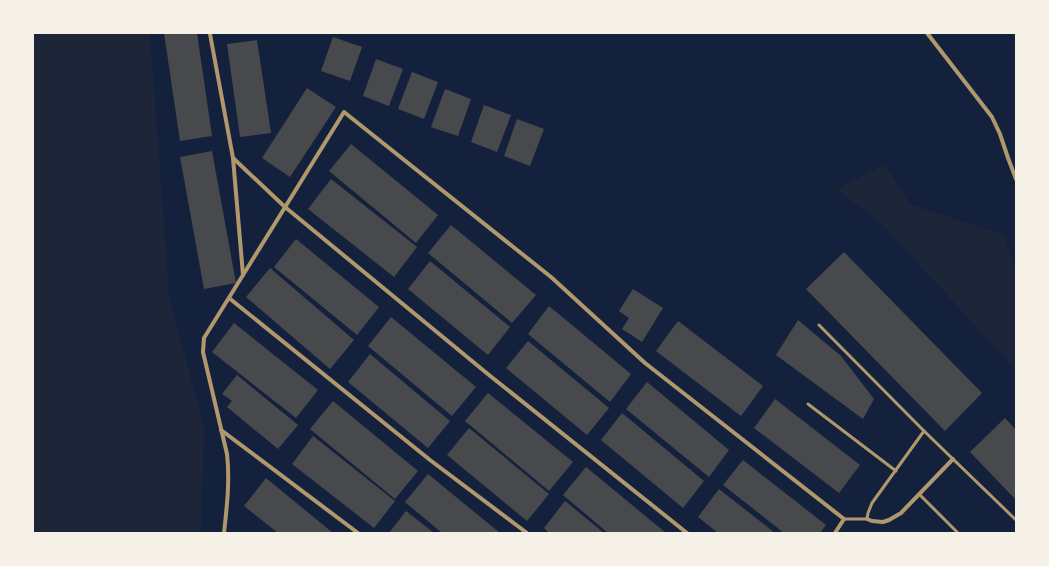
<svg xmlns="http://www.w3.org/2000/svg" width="1049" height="566" font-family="'Roboto Condensed',sans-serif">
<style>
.green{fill:#1d2539}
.building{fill:#48494c}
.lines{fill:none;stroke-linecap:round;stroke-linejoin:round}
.service{stroke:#b1986c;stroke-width:3}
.minor{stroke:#b1986c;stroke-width:4}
</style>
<rect width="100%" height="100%" fill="#14213d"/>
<g class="green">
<path d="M33 33H150L169 295 204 428 201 533H33Z"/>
<path d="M885 165 910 204 1004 235 1016 268V370L880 222 837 189Z"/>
</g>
<g class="building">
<path d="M164 33H197L212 136 180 141Z"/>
<path d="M333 37 362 47 350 81 321 71Z"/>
<path d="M257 40 271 133 240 137 227 44Z"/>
<path d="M376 59 403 69 389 106 363 96Z"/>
<path d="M412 72 438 82 424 119 398 109Z"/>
<path d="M307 88 336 107 290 177 262 158Z"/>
<path d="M445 89 471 99 458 136 431 127Z"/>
<path d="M484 105 511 115 497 152 471 142Z"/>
<path d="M517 119 544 129 530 166 504 156Z"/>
<path d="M351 144 438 215 416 243 329 171Z"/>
<path d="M212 151 236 283 204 289 180 157Z"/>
<path d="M331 179 417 247 394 277 308 209Z"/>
<path d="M451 225 536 295 512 323 428 253Z"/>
<path d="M296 239 379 307 357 335 274 267Z"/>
<path d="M844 252 982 393 945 431 806 289Z"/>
<path d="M430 261 510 327 488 355 408 289Z"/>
<path d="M270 268 354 340 330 369 246 297Z"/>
<path d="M633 289 663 308 642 342 622 329 629 318 619 311Z"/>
<path d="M549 306 631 374 610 402 528 334Z"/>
<path d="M391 317 476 387 452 416 368 346Z"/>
<path d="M798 320 841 356 874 399 863 419 776 355Z"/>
<path d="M678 321 763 386 741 416 656 351Z"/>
<path d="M234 323 318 390 296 418 212 352Z"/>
<path d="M528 341 609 408 587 435 506 368Z"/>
<path d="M370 354 450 421 428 448 348 382Z"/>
<path d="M237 375 298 425 278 449 227 407 232 401 222 394Z"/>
<path d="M647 382 729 450 709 477 626 409Z"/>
<path d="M488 393 573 462 549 491 465 421Z"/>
<path d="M775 399 860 465 839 493 754 428Z"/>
<path d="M333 401 418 471 395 499 310 429Z"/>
<path d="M622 413 704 481 683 508 601 440Z"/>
<path d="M1005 418 1016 430V500L970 452Z"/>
<path d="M469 428 549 494 527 521 447 455Z"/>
<path d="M313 436 395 501 374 528 292 464Z"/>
<path d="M743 460 826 525 820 533H784L723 485Z"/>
<path d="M586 467 666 533H608L563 495Z"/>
<path d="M428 474 500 533H442L405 502Z"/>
<path d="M266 478 333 533H278L244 506Z"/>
<path d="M719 489 775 533H718L698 517Z"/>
<path d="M565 501 604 533H549L544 528Z"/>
<path d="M406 511 434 533H389Z"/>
</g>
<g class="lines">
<g class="service">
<path d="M819 325 924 431 1016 520"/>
<path d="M808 404 896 471"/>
<path d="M920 495 958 533"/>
<path d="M844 519H867L868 513 872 503 924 431"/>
</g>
<g class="minor">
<path d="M927 33 992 117 1000 134 1008 158 1016 179"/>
<path d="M210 34 233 158 243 275"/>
<path d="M233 158 285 207 489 375 687 533"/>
<path d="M229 298 430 460 527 533"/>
<path d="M221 430 358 533"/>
<path d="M867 519 872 521 883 522 889 520 901 513 953 459"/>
<path d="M224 533C227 506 230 480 227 454L203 352 204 338 344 112 551 277 645 363 844 519 835 533"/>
</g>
</g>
<rect width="1049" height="566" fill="none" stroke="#f6f1e7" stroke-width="68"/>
</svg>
